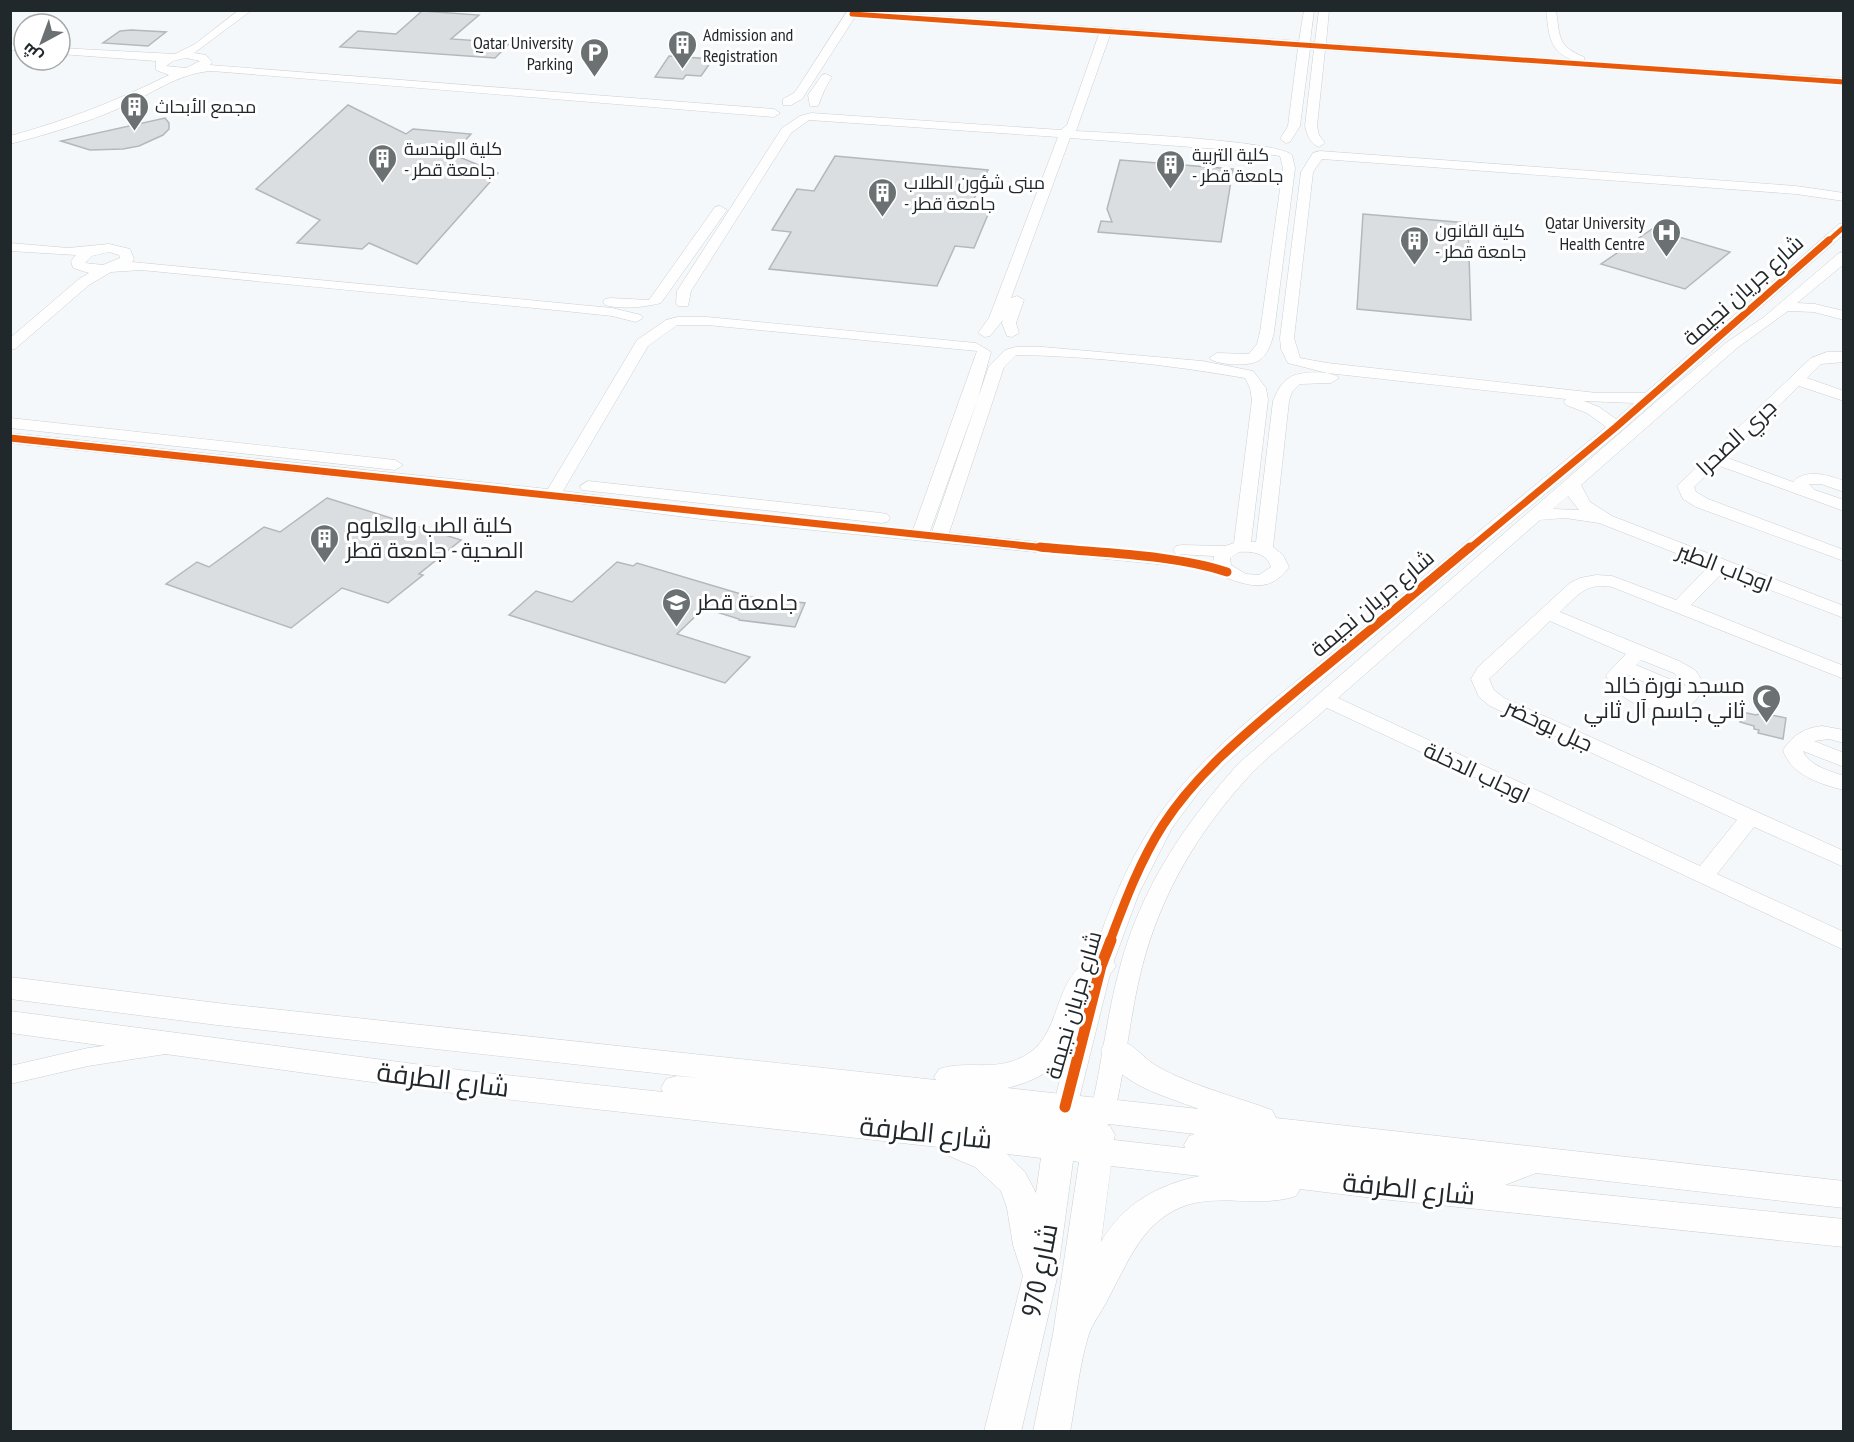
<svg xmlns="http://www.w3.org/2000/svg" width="1854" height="1442" font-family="'PT Sans Narrow',Cairo,sans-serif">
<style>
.building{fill:#dadee1;stroke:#b4b8bb;stroke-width:1.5}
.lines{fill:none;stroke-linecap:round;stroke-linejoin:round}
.minor-casing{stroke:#cbd0d2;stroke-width:1}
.major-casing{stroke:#cbd0d2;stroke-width:1}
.minor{fill:#fefefe;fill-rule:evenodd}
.major{fill:#fefefe;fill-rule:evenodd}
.cycleway-far3-casing{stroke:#fff;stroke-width:8}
.cycleway-far2-casing{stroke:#fff;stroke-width:10}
.cycleway-far1-casing{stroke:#fff;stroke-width:13}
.cycleway-casing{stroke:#fff;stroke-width:15}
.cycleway-far3{stroke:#e8590c;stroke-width:5}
.cycleway-far2{stroke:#e8590c;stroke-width:7}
.cycleway-far1{stroke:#e8590c;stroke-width:9}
.cycleway{stroke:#e8590c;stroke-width:11}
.labels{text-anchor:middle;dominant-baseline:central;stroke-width:6;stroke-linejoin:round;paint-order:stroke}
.far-poi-label{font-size:18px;fill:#21282b;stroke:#fff;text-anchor:start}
.street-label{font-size:22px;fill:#21282b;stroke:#fff}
.poi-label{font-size:22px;fill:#21282b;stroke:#fff;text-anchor:start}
.near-street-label{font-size:27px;fill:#21282b;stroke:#fff}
</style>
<rect width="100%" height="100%" fill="#f5f8fa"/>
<g class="building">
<path d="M422 11 479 15 451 39 510 43 495 58 340 47 358 31 396 34Z"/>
<path d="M131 30 166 32 148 46 103 43 120 31Z"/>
<path d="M669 56 713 59 701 76 686 75 683 79 655 77Z"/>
<path d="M348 105 406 134 413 129 471 134 452 154 498 173 417 264 369 243 362 249 297 243 320 220 256 189Z"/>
<path d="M165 118 169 123V129L163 135 139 146 123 149 90 150 61 141Z"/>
<path d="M835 156 988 170 972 203 992 205 974 248 955 246 937 286 769 269 791 232 772 230 797 189 814 191Z"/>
<path d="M1120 160 1233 169 1221 242 1098 232 1101 221 1112 222 1107 209Z"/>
<path d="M1363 214 1468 223 1471 320 1357 309Z"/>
<path d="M1652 229 1730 252 1685 289 1601 264Z"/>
<path d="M327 498 461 540 419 574 423 575 388 603 342 588 291 628 166 584 197 562 209 567 264 527 280 532Z"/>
<path d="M617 562 633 566 637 563 751 597 805 603 795 627 739 620V619L704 608 677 634 750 657 725 683 509 615 536 591 572 602Z"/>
<path d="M1742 712 1756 715 1762 713 1786 718 1783 739 1758 733 1759 730 1754 729V726L1740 722Z"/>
</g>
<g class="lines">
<defs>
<g id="minor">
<path d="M239 10H252L194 53 206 55 212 62 210 65 774 109 780 113 774 117 212 71C178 73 152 94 122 107 86 123 48 134 10 144V136C68 120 116 101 169 75L156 70V61L60 54V48L175 54 195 44ZM186 58 200 61 186 68 166 66 173 61Z"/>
<path d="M848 10 1299 41 1304 10H1314L1310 42H1315L1319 10H1329L1326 43 1572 60C1548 50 1549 33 1546 10H1556C1560 37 1557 46 1584 57V61L1844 78V85L1325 50 1317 126 1319 135 1325 143 1319 147C1310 144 1307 134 1305 126L1314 49H1310L1300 126 1290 142 1286 143 1280 139 1288 126 1298 48 1110 35 1076 131C1110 133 1276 140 1292 155L1295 168 1274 332C1272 341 1269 352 1261 359 1253 367 1218 366 1209 358L1217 353 1249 354 1257 344 1260 332 1283 168 1280 156 1246 151 1070 138 1011 298 1017 296 1024 300 1016 323 1019 333 1012 337 1007 336 1002 323 1003 320 990 336 985 337 978 333 989 318 1058 137 809 120 791 133 691 291 688 306H678L676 303 677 291 782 128 800 116 811 113 1061 130 1067 125 1099 34 855 17 802 99 791 105H783V99L794 93 799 86Z"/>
<path d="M10 44 24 45V51L10 50Z"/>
<path d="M826 74 832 77C824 89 823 94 818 106H810L808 95 822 75Z"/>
<path d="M1320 151 1796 186 1844 193V201L1796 194 1322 159 1313 172 1294 338 1300 358 1327 363 1597 393H1645L1839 224 1844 223V234L1622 430 1299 699 1226 763 1201 789 1172 828 1139 893 1112 966 1077 1107 1074 1114 1065 1116 1056 1114 1053 1107C1078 1010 1099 906 1155 821 1202 751 1274 700 1339 647 1428 573 1517 500 1606 427L1587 413 1566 405 1564 402 1566 399 1327 373 1288 363 1281 349 1280 338 1301 172 1313 153ZM1584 401 1634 403 1616 419 1599 407Z"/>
<path d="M720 206 727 210 661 303C645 307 623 310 605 305L603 302 605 299 610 298 649 300 715 207Z"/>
<path d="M10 243 68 248 109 244 130 249 134 259 132 262 612 308 641 315 643 318 636 322 612 316 565 311 141 270 111 272 89 285 15 349 10 350V338L79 279 89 273 73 268 71 261 76 255 10 251ZM109 252 119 255 120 258 103 265 85 263 92 256Z"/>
<path d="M1844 252V264L1797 303 1815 304 1844 311V320L1814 312 1788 311 1737 348 1581 485 1590 502 1612 516 1844 606V618L1723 572 1691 605 1844 666V679L1612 587C1586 582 1578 595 1560 612L1679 661 1695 670 1706 686C1701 693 1695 703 1687 707 1661 719 1615 702 1606 675L1626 654 1550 621 1489 679 1494 690 1504 698 1844 851V867L1754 827 1717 874 1844 932V950L1327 708C1302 730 1274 750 1251 774 1199 830 1161 893 1142 967 1130 1014 1126 1063 1115 1111L1112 1118 1103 1121 1094 1118 1091 1111C1102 1063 1107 1014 1120 967 1141 888 1184 824 1239 763L1657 401 1727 342 1764 317 1839 253ZM1568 496 1579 510 1553 509ZM1565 518 1599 523 1709 566 1676 600 1612 576 1596 575 1580 578 1570 583 1478 667 1471 679 1479 697 1490 706 1737 820 1700 866 1338 698 1540 520ZM1641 660 1674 673 1686 686 1636 665ZM1626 674 1676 696C1661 703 1637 691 1626 680Z"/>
<path d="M678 317H707L976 343 991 352 978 398 930 531 932 532 989 366 1005 350 1016 347H1043L1202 361 1253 371 1266 388 1268 400 1251 542H1256L1273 401C1277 392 1280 384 1289 378 1298 371 1331 370 1339 378L1331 383 1300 384 1292 392 1289 401 1273 547 1283 555 1289 567C1266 600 1238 580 1209 572 1196 568 1181 567 1167 565L701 519 553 500 10 443V433L548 489 637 340 666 320ZM677 325H707L977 351 913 530 701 509 563 491 648 346ZM1016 355C1092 356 1170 365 1245 378L1250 388 1252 400 1234 543 1225 546 1182 545 1176 546 1173 550 1176 554 1214 556 1213 562 1167 555 949 533 1004 367ZM1239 552C1252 551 1267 553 1271 567L1259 575 1246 574 1231 565 1230 558Z"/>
<path d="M1827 352H1844V362L1821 364 1807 378 1844 391V401L1799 386 1725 457 1793 482C1806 468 1828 475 1844 481V492L1821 484H1809L1815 490 1844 500V511L1717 465 1694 487 1696 492 1708 499 1844 550V561L1696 507 1683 499 1677 486 1811 358Z"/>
<path d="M10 418 395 460 403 465 395 470 10 428Z"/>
<path d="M588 481 881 513 887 514 890 518 887 522 881 523 582 490 580 486Z"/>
<path d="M1822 726 1844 730V743L1829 739 1814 741 1844 753V767L1803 751C1809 766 1830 771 1844 776V790C1820 784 1791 775 1783 750 1793 735 1804 728 1822 726Z"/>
<path d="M164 1038 172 1041 176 1047 172 1053 88 1066 10 1084V1066L88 1048Z"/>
</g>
<path id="major" d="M1101 955 1111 958 1116 966C1109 978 1095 986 1089 998 1084 1008 1083 1020 1080 1030 1068 1063 1041 1080 1007 1088L1199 1109C1165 1096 1119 1085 1101 1050L1105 1042C1127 1035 1136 1051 1152 1063 1180 1082 1239 1098 1272 1110L1276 1118 1844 1181V1208L1536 1173 1505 1185 1844 1219V1247L1381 1199 1300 1189 1296 1196C1261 1208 1222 1194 1187 1205 1143 1220 1129 1260 1109 1297 1103 1310 1092 1323 1088 1337 1079 1367 1076 1400 1070 1432H1033L1053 1334 1079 1162 1073 1161 1057 1278 1021 1432H984L1023 1276 1013 1245 1007 1208 1001 1191 975 1167 942 1153 938 1147 468 1095 10 1033V1011L468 1071 663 1092 661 1088 666 1079 677 1076 700 1078 217 1025 10 999V977L217 1003 936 1080 934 1077 939 1069C970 1059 998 1074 1029 1053 1065 1029 1051 970 1101 955ZM1109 1124 1195 1134 1189 1136 1184 1145 1185 1148 1114 1140 1115 1135 1110 1126 1107 1125ZM1007 1154 1041 1158 1036 1193 1025 1172ZM1111 1166 1200 1176C1157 1185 1123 1204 1101 1242Z"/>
</defs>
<use href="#minor" class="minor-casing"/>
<use href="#major" class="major-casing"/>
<use href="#minor" class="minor"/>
<use href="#major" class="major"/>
<defs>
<g id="cycleway-far3">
<path d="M852 14 1844 82"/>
<path d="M1827 242 1844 227"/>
</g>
<g id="cycleway-far2">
<path d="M10 438C358 475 706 515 1055 549"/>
<path d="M1469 549 1616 427 1829 240"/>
</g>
<g id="cycleway-far1">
<path d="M1040 547C1097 553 1173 554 1227 572"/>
<path d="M1110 941C1125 901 1140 861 1163 825 1200 768 1256 725 1308 681 1362 637 1416 592 1470 547"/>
</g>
<path id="cycleway" d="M1065 1107 1101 966 1111 940"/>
</defs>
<use href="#cycleway-far3" class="cycleway-far3-casing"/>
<use href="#cycleway-far2" class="cycleway-far2-casing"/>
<use href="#cycleway-far1" class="cycleway-far1-casing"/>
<use href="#cycleway" class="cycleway-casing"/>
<use href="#cycleway-far3" class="cycleway-far3"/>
<use href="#cycleway-far2" class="cycleway-far2"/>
<use href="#cycleway-far1" class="cycleway-far1"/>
<use href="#cycleway" class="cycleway"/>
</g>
<defs>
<symbol id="building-pin" viewBox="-11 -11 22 30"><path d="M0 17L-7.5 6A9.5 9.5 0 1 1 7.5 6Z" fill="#6b7173" stroke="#fff"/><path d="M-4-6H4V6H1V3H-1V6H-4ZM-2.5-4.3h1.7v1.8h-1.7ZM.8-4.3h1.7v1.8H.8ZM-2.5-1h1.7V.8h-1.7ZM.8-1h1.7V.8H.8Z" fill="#fff"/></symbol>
<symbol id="parking-pin" viewBox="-11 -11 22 30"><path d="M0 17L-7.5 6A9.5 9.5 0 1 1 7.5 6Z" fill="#6b7173" stroke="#fff"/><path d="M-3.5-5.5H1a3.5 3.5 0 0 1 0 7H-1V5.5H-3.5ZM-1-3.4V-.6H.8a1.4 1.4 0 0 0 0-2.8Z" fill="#fff"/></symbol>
<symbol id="hospital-pin" viewBox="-11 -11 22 30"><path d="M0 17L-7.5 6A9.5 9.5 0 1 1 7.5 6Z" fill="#6b7173" stroke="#fff"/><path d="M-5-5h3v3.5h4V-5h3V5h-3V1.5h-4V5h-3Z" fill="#fff"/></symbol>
<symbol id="university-pin" viewBox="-11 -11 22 30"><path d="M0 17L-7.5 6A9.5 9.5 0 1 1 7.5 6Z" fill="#6b7173" stroke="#fff"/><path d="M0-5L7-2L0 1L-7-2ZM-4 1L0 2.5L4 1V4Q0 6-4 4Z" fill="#fff"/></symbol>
<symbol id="mosque-pin" viewBox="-11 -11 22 30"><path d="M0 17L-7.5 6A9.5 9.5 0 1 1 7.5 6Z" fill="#6b7173" stroke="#fff"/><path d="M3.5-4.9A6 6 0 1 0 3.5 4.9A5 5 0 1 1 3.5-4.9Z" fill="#fff"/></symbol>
</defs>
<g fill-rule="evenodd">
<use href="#building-pin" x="666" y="28" width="33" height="45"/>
<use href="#parking-pin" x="578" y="36" width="33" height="45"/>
<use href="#building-pin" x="118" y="90" width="33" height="45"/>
<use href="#building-pin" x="366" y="142" width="33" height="45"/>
<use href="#building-pin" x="1154" y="148" width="33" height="45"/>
<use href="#building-pin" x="866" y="176" width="33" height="45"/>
<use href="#hospital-pin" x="1650" y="216" width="33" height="45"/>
<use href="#building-pin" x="1398" y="224" width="33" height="45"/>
<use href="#building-pin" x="308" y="522" width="33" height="45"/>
<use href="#university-pin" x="660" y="586" width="33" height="45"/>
<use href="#mosque-pin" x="1750" y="682" width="33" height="45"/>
</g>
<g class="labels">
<g class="far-poi-label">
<text x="703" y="34">Admission and<tspan x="703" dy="21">Registration</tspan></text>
<text x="573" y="42" text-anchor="end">Qatar University<tspan x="573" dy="21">Parking</tspan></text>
<text x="155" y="106">مجمع الأبحاث</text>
<text x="404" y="148">كلية الهندسة<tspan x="404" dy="21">- جامعة قطر</tspan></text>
<text x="1192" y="154">كلية التربية<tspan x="1192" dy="21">- جامعة قطر</tspan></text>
<text x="904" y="182">مبنى شؤون الطلاب<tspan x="904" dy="21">- جامعة قطر</tspan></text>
<text x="1645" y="222" text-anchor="end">Qatar University<tspan x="1645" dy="21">Health Centre</tspan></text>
<text x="1435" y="230">كلية القانون<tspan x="1435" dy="21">- جامعة قطر</tspan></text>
</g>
<g class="street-label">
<text transform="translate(1743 290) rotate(-42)">شارع جريان نجيمة</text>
<text transform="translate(1736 437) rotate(-43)">جري الصحرا</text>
<text transform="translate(1725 567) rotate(21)">اوجاب الطير</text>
<text transform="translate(1372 603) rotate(-40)">شارع جريان نجيمة</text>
<text transform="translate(1549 725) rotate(25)">جبل بوخضر</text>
<text transform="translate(1477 772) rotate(25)">اوجاب الدخلة</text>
<text transform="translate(1073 1005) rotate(-74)">شارع جريان نجيمة</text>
</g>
<g class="poi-label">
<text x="346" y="525">كلية الطب والعلوم<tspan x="346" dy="25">الصحية - جامعة قطر</tspan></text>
<text x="697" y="602">جامعة قطر</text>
<text x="1745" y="685" text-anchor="end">مسجد نورة خالد<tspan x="1745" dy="25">ثاني جاسم آل ثاني</tspan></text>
</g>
<g class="near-street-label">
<text transform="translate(443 1079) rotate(7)">شارع الطرفة</text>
<text transform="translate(926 1132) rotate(6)">شارع الطرفة</text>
<text transform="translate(1409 1188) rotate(6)">شارع الطرفة</text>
<text transform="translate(1039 1270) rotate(-79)">شارع 970</text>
</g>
</g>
<rect width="1854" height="1442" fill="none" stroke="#21282b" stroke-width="24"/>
<g transform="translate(42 42) rotate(221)"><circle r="28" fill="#ffffff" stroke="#a6a9aa" stroke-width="1.5"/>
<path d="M0-4.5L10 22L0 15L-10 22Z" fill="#6b7173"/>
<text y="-9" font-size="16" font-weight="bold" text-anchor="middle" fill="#21282b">ش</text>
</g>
</svg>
